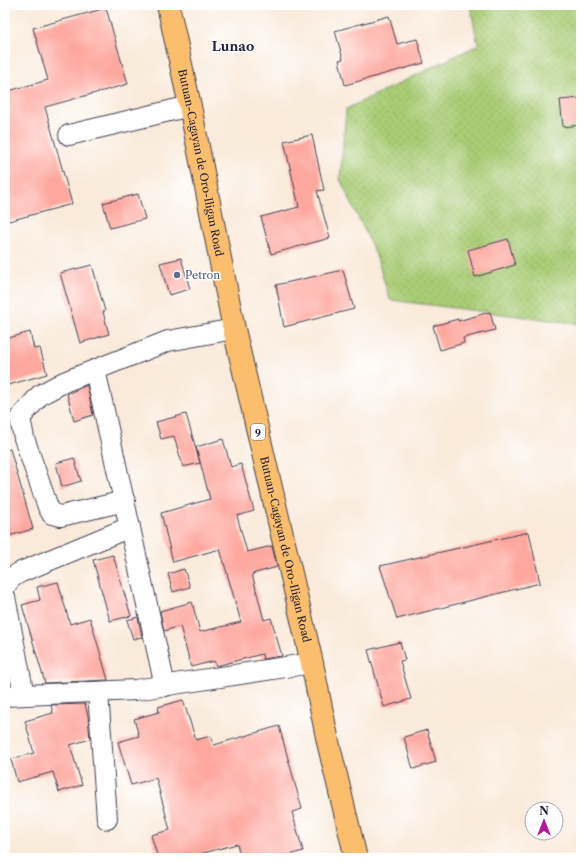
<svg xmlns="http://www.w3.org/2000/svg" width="586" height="863" font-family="'Libre Caslon Text',serif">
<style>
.grass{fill:url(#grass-dots);stroke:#667758}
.building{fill:#fda79f}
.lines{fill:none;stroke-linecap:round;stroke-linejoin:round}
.minor-casing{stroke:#424053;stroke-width:22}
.trunk-casing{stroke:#424053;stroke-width:24}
.minor{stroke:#fff;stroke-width:20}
.trunk{stroke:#fabe6d;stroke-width:22}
.service-dot{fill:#5c6f8a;stroke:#fff;stroke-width:1.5}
.labels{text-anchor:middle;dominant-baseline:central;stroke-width:3;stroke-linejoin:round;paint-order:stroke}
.shield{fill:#fff;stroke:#646476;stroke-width:1}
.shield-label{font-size:10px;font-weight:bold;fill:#22223b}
.street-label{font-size:11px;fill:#22223b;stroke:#fff}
.service-label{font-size:11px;fill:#4e5e75;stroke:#fff;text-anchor:start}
.quarter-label{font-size:13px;font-weight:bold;fill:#22223b;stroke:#fff}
</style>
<defs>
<pattern id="grass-dots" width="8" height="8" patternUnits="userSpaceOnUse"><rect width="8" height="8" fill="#a9cc75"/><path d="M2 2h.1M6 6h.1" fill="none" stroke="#91af66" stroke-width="1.8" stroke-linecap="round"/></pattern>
</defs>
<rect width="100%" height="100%" fill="#fff"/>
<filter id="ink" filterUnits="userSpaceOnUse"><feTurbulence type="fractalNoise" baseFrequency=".025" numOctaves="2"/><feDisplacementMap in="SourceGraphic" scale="8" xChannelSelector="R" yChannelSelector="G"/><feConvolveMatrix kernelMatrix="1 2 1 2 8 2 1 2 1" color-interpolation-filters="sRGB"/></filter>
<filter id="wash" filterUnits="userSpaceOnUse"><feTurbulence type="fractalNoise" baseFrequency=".012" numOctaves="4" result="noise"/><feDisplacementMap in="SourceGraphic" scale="16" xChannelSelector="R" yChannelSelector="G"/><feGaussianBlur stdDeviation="0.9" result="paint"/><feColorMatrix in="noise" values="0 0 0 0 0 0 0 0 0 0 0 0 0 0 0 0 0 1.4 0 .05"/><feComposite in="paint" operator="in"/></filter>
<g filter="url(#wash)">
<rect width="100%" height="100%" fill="#f9eada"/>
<path class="grass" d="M470 5H581V324L390 300 376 255 340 179 346 109 478 45Z"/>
<g id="blocks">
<g class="building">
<path d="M106 8 128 84 45 107 72 204 5 222V92L48 80 33 28Z"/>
<path d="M389 16 397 44 417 39 424 63 345 85 339 60 343 59 335 31Z"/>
<path d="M581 98V125L563 127 560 100Z"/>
<path d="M312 135 324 190 317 191 330 238 271 254 261 217 299 207 284 141Z"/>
<path d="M138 194 145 219 110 228 103 203Z"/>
<path d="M508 239 515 265 475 277 468 250Z"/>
<path d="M181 258 190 289 169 295 160 263Z"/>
<path d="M92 265 105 311 103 312 109 334 80 343 60 273Z"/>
<path d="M343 270 354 309 284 327 276 285Z"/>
<path d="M490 312 495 330 463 338 464 343 440 350 433 326 458 319V321Z"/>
<path d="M30 332 34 349 40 348 47 374 5 386V339Z"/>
<path d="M87 385 93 415 74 421 67 394Z"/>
<path d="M186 414 200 463 183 467 174 436 161 439 156 422Z"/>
<path d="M223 439 231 467 241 464 254 511 237 516 247 552 272 546 277 567 252 574 264 620 271 618 282 656 263 659 262 654 216 666 214 661 191 667 180 626 164 631 160 611 192 602 200 632 241 622 220 549 173 562 161 513 210 499 196 447Z"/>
<path d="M10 449 33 529 5 537V450Z"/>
<path d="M74 458 81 481 62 487 56 463Z"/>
<path d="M529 532 540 583 397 619 380 566Z"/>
<path d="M113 555 131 616 110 621 93 560Z"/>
<path d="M184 569 190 587 173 592 168 574Z"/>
<path d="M58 582 70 624 90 618 108 680 45 683 22 605 40 600 37 587Z"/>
<path d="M138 617 142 637 133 639 127 620Z"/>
<path d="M400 642 405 660 400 661 411 699 384 707 368 650Z"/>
<path d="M183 700 196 740 211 736 214 745 279 726 302 809 292 812 303 851 279 858H241L237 844 185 858H158L151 835 170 830 156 778 131 785 118 742 139 736 134 719 159 712 158 707Z"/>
<path d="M85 704 88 716 90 739 70 745 82 785 59 792 53 772 17 782 11 759 34 753 25 721 53 713 51 705Z"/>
<path d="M427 730 436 762 413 769 404 737Z"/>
</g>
</g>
</g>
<g filter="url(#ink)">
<use href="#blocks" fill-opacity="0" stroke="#424053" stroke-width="1"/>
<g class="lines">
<defs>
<g id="minor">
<path d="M69 135 190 106"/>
<path d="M95 370 165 686"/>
<path d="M125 501 61 516 52 514 48 507 24 438 20 418 40 395 64 382 168 341 234 329"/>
<path d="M5 587C9 579 13 576 21 572L130 527"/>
<path d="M5 597 24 695"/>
<path d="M98 692 107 819"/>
<path d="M5 696 135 690 312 663"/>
</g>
<g id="trunk">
<path id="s1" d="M168 5 190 106 234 329 312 663 328 742 356 858"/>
</g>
</defs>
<use href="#minor" class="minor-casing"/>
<use href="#trunk" class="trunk-casing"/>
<use href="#minor" class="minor"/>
<use href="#trunk" class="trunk"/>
</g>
</g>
<circle class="service-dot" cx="177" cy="275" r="4"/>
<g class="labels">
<rect class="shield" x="251" y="424" width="14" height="16" rx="3"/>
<g class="shield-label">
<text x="258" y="432">9</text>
</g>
<g class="street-label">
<text stroke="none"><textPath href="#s1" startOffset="161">Butuan-Cagayan de Oro-Iligan Road</textPath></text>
<text stroke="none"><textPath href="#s1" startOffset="557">Butuan-Cagayan de Oro-Iligan Road</textPath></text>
</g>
<g class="service-label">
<text x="185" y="275">Petron</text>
</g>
<g class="quarter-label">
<text x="233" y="46">Lunao</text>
</g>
</g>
<rect width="586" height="863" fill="none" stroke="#fff" stroke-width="20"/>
<g transform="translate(544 821)"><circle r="19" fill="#ffffff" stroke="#a7a7b1"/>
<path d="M0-3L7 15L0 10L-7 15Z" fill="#b5179e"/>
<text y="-6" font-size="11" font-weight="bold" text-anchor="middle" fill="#22223b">N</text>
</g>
</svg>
